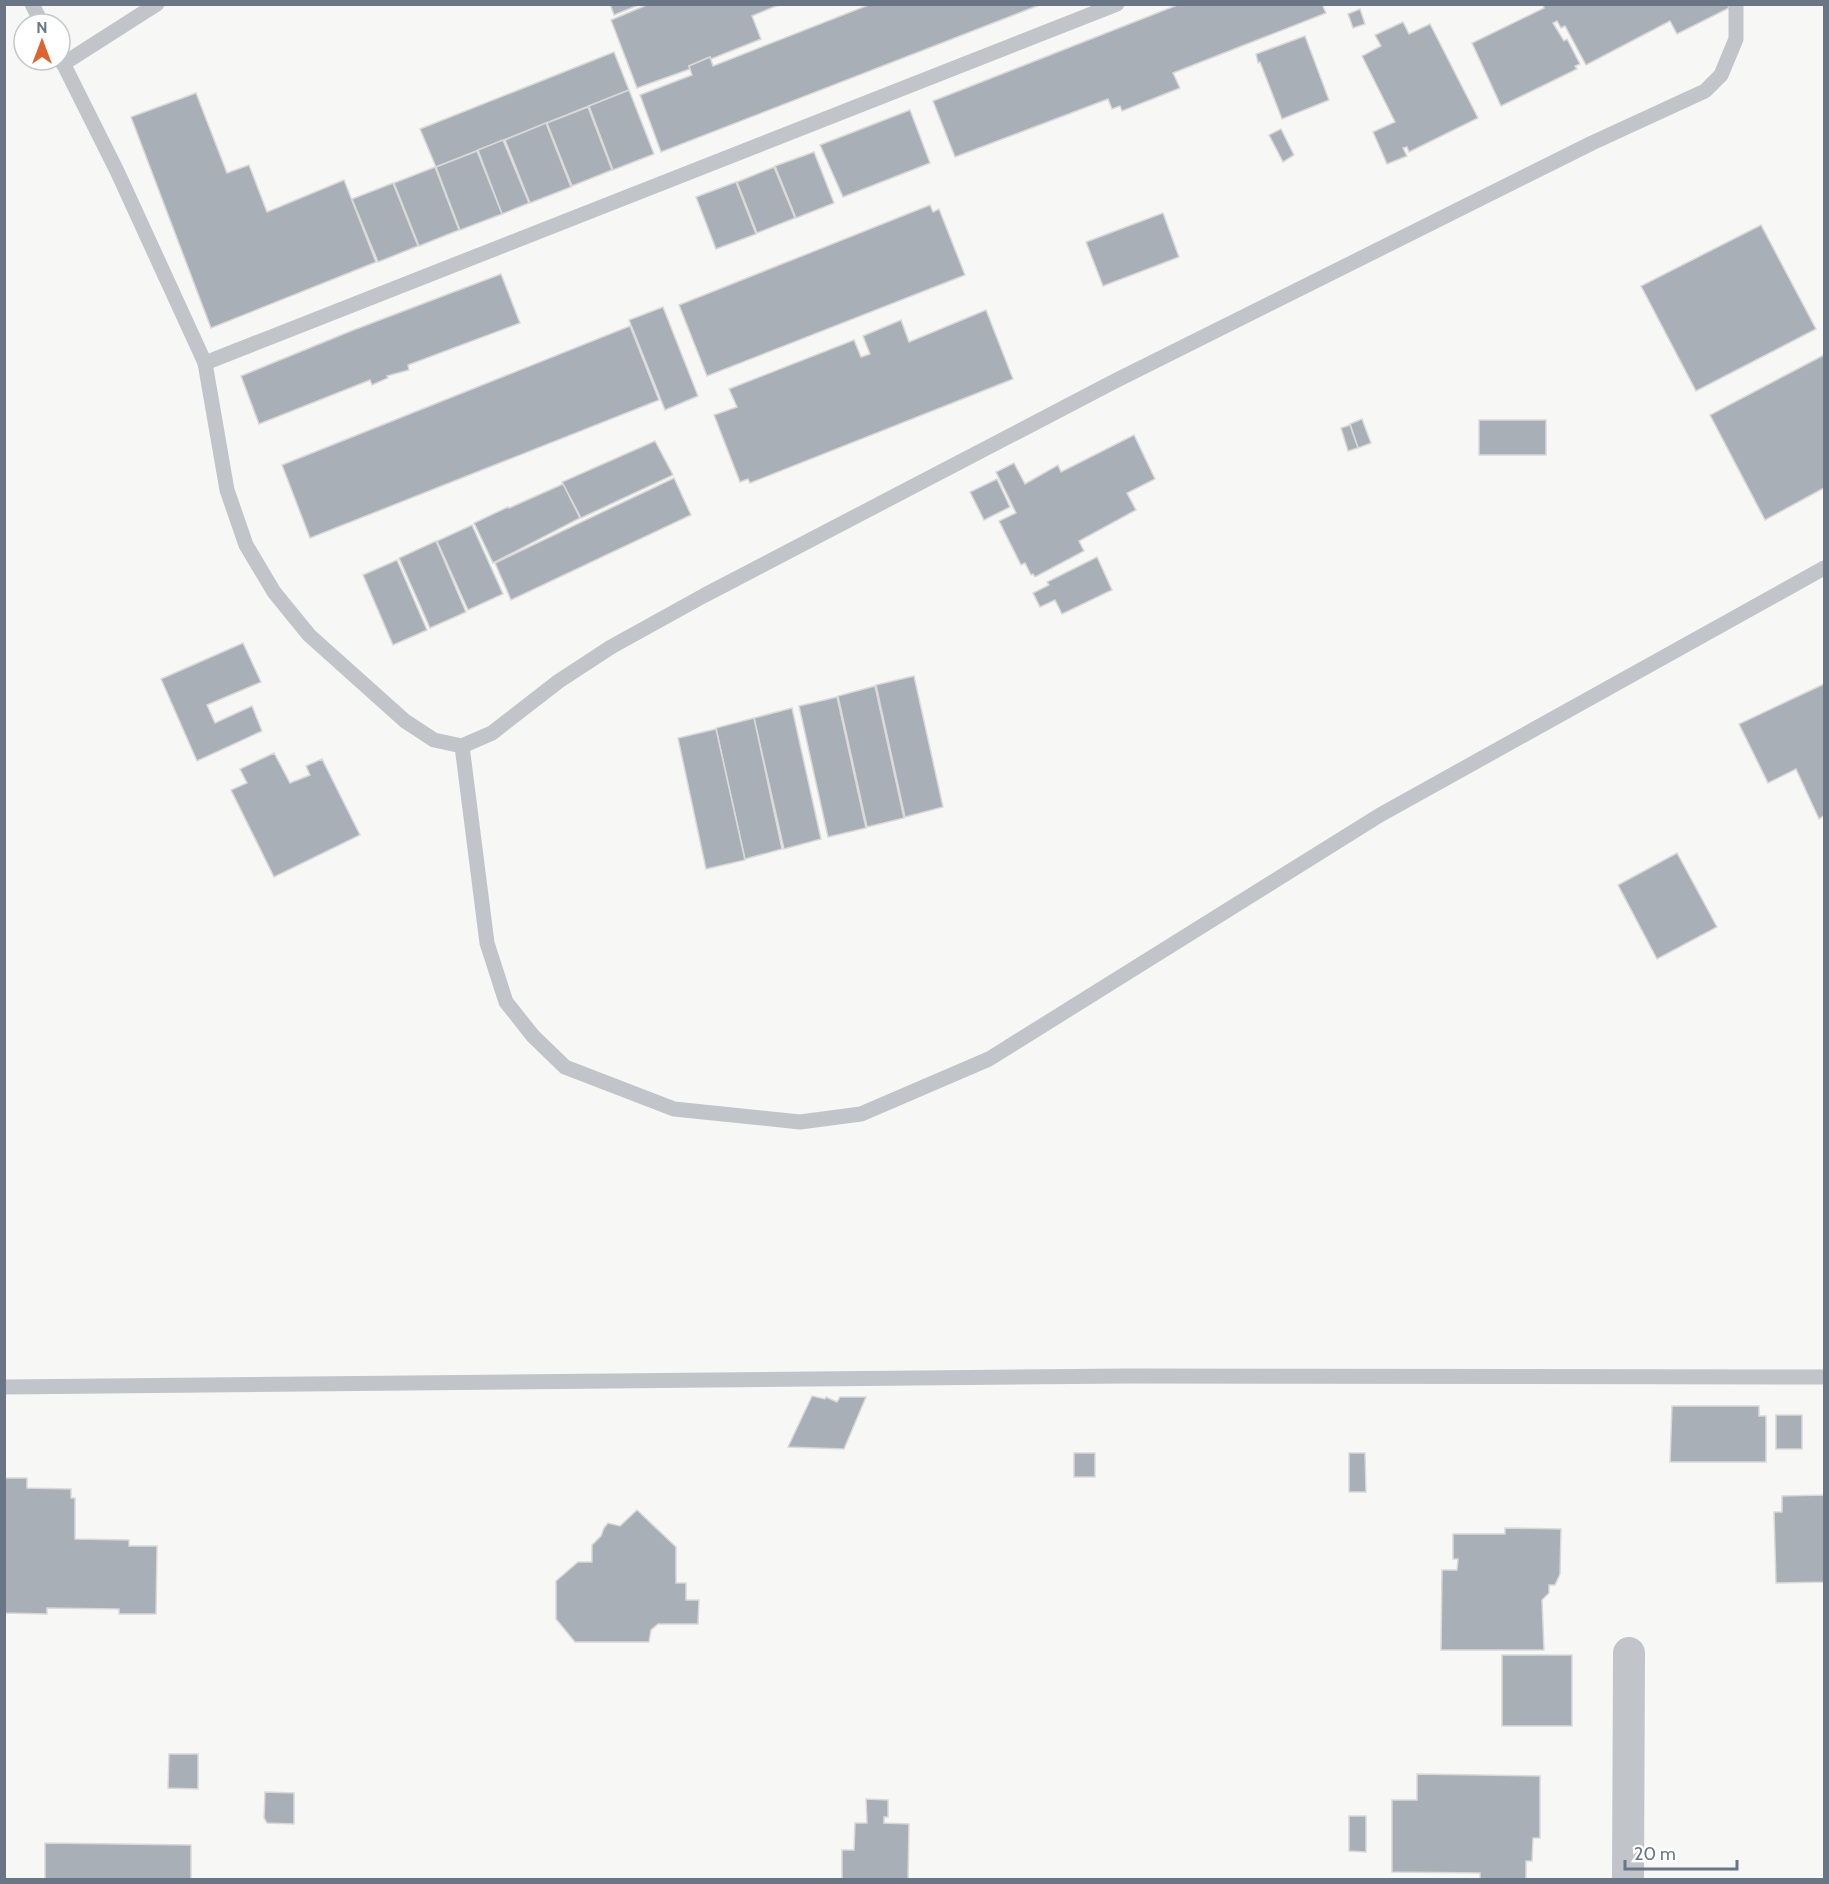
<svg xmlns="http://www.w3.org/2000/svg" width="1829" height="1884" font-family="Cabin,sans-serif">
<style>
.building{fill:#a8afb6;stroke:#d9d9d7;stroke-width:1.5}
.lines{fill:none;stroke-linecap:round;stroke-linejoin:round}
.service{stroke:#c1c4c8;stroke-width:15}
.minor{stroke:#c1c4c8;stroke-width:32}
</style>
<rect width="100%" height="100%" fill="#f7f7f5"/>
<g class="building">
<path d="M610 4H641L614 15Z"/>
<path d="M649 4H781L752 16 761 39 711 59 710 57 689 66 690 69 637 88 611 20Z"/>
<path d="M871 4H1042L661 152 640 95 692 75 689 66 710 57 713 66Z"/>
<path d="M1180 4H1322L1326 13 1173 73 1180 88 1122 111 1120 106 1112 109 1108 99 955 157 933 101Z"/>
<path d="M1543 4H1727L1729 8 1677 34 1670 21 1586 65 1565 26 1561 28 1557 21 1553 23 1564 41 1567 39 1580 64 1575 66 1577 69 1501 106 1472 43 1544 8Z"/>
<path d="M1360 9 1365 24 1353 28 1348 14Z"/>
<path d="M1403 22 1409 34 1430 24 1478 118 1409 152 1407 147 1403 148 1407 156 1387 164 1373 132 1395 122 1362 56 1381 46 1375 35Z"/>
<path d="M1305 36 1329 100 1282 119 1260 62 1258 63 1256 54Z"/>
<path d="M614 52 629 90 436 167 420 129Z"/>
<path d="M629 90 654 154 613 170 589 106Z"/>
<path d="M196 93 227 173 249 165 267 212 344 180 376 262 211 328 131 117Z"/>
<path d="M588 107 612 170 572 186 547 123Z"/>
<path d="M910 110 930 163 843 197 820 145Z"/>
<path d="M546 123 571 187 530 203 505 140Z"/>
<path d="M1281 129 1294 155 1283 162 1269 135Z"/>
<path d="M503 140 529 203 502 214 478 150Z"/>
<path d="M477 151 502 214 460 230 436 167Z"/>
<path d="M814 152 834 203 796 218 775 166Z"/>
<path d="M435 167 459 230 419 246 394 183Z"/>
<path d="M774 167 795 218 757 233 737 182Z"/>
<path d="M736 182 756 234 716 249 696 197Z"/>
<path d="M393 183 418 246 378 262 352 199Z"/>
<path d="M930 205 933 212 939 209 965 275 707 376 679 305Z"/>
<path d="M1163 213 1179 257 1103 286 1086 242Z"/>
<path d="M1761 225 1816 329 1696 391 1641 286Z"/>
<path d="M501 274 520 323 408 365 409 370 387 376 388 378 372 385 370 380 259 424 241 376 351 331Z"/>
<path d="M663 307 698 396 665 410 629 320Z"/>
<path d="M986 310 1013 379 750 483 748 479 740 482 714 415 737 407 729 389 854 340 861 357 870 354 863 336 901 320 909 342Z"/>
<path d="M630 326 659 400 310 538 282 465Z"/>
<path d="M1824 355V488L1765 520 1710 415Z"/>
<path d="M1362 419 1371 443 1358 448 1350 424Z"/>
<rect x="1479" y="420" width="67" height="35"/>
<path d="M1350 425 1358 448 1348 451 1341 428Z"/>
<path d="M1134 435 1155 479 1127 493 1136 510 1079 541 1084 551 1035 577 1033 574 1031 575 1025 563 1021 565 999 521 1016 513 996 472 1014 463 1025 484 1058 465 1061 472Z"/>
<path d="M655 441 673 475 581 518 562 482Z"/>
<path d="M674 478 691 515 511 600 495 563Z"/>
<path d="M997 479 1010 507 984 520 970 492Z"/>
<path d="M563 484 580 518 493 563 474 523 508 507 509 508Z"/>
<path d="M472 525 503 594 468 610 437 541Z"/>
<path d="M436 541 466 612 430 628 399 558Z"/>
<path d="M1097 557 1112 590 1062 614 1055 600 1040 607 1033 593 1049 585 1047 582Z"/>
<path d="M397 560 427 630 393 645 363 575Z"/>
<path d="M243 643 261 682 207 705 215 723 252 706 262 731 197 761 161 679Z"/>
<path d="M914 676 943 807 905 817 876 685Z"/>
<path d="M1824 684V816L1819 819 1796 769 1768 783 1739 724Z"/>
<path d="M875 686 904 818 867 827 838 696Z"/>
<path d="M837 697 866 828 828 837 799 706Z"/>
<path d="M792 708 821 839 784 849 754 718Z"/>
<path d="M754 718 782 849 745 859 716 728Z"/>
<path d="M716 729 745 860 706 869 678 738Z"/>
<path d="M274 753 290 783 310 775 306 766 322 759 360 835 274 877 231 790 247 783 240 769Z"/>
<path d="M1677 853 1717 927 1657 959 1618 885Z"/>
<path d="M812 1396 825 1399 826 1397 837 1402 840 1397H866L844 1449 788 1447Z"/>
<path d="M1672 1406H1759V1416H1766V1462H1670Z"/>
<rect x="1776" y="1415" width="26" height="34"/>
<rect x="1074" y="1453" width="21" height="24"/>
<path d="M1349 1453H1365L1366 1492H1349Z"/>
<path d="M4 1478H27V1488L71 1489V1498H75V1539L129 1540V1546H157L156 1614H119V1609L47 1608V1614L4 1613Z"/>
<path d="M1824 1495V1582L1776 1583 1774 1512H1782V1496Z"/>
<path d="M637 1510 676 1547V1583H686V1600H699L698 1624H658L651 1630 649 1642H575L556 1619V1581L578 1562H592V1545L601 1536 604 1528 608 1523 620 1526Z"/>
<path d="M1505 1528 1561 1529 1560 1574 1555 1585H1549V1593L1542 1600 1544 1650H1441L1442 1570H1457L1458 1559H1453V1534H1505Z"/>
<rect x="1502" y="1655" width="70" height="71"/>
<path d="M169 1754H198V1789L168 1788Z"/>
<path d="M1417 1774 1540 1776V1838H1533L1532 1861H1526V1880H1480V1873L1392 1872V1800H1417Z"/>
<path d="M265 1792 294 1793V1824L267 1823 264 1818Z"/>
<path d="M866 1799 888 1800V1817H884V1823L909 1824 908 1880H842V1850H854L855 1823H867Z"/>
<path d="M1349 1816H1366V1852L1349 1851Z"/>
<path d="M45 1843 191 1845V1880H45Z"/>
</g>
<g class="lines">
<g class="service">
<path d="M32 4 42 24"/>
<path d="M60 57 117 171 205 363 1117 4"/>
<path d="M63 64 157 4"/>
<path d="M205 363 227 490 246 545 274 592 309 635 405 721 434 740 462 746 492 733 559 681 611 647 705 595 1115 381 1592 143 1705 91 1721 75 1736 39V4"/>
<path d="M462 746 487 943 506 1002 533 1036 565 1067 674 1109 800 1122 861 1114 989 1059 1380 815 1824 568"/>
<path d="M4 1387 1128 1376 1824 1377"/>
</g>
<path class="minor" d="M1628 1880 1629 1653"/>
</g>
<rect width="1829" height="1884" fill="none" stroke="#687685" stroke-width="12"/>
<g transform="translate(42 42)"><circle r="28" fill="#ffffff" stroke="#c3c8ce" stroke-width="1.5"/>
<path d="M0-4.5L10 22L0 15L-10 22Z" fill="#dd642f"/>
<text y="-9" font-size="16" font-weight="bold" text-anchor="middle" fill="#687685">N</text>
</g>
<path d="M1625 1860v9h112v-9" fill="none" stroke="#687685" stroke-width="3"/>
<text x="1634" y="1860" font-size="18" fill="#687685" stroke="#ffffff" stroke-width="4.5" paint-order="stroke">20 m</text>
</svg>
